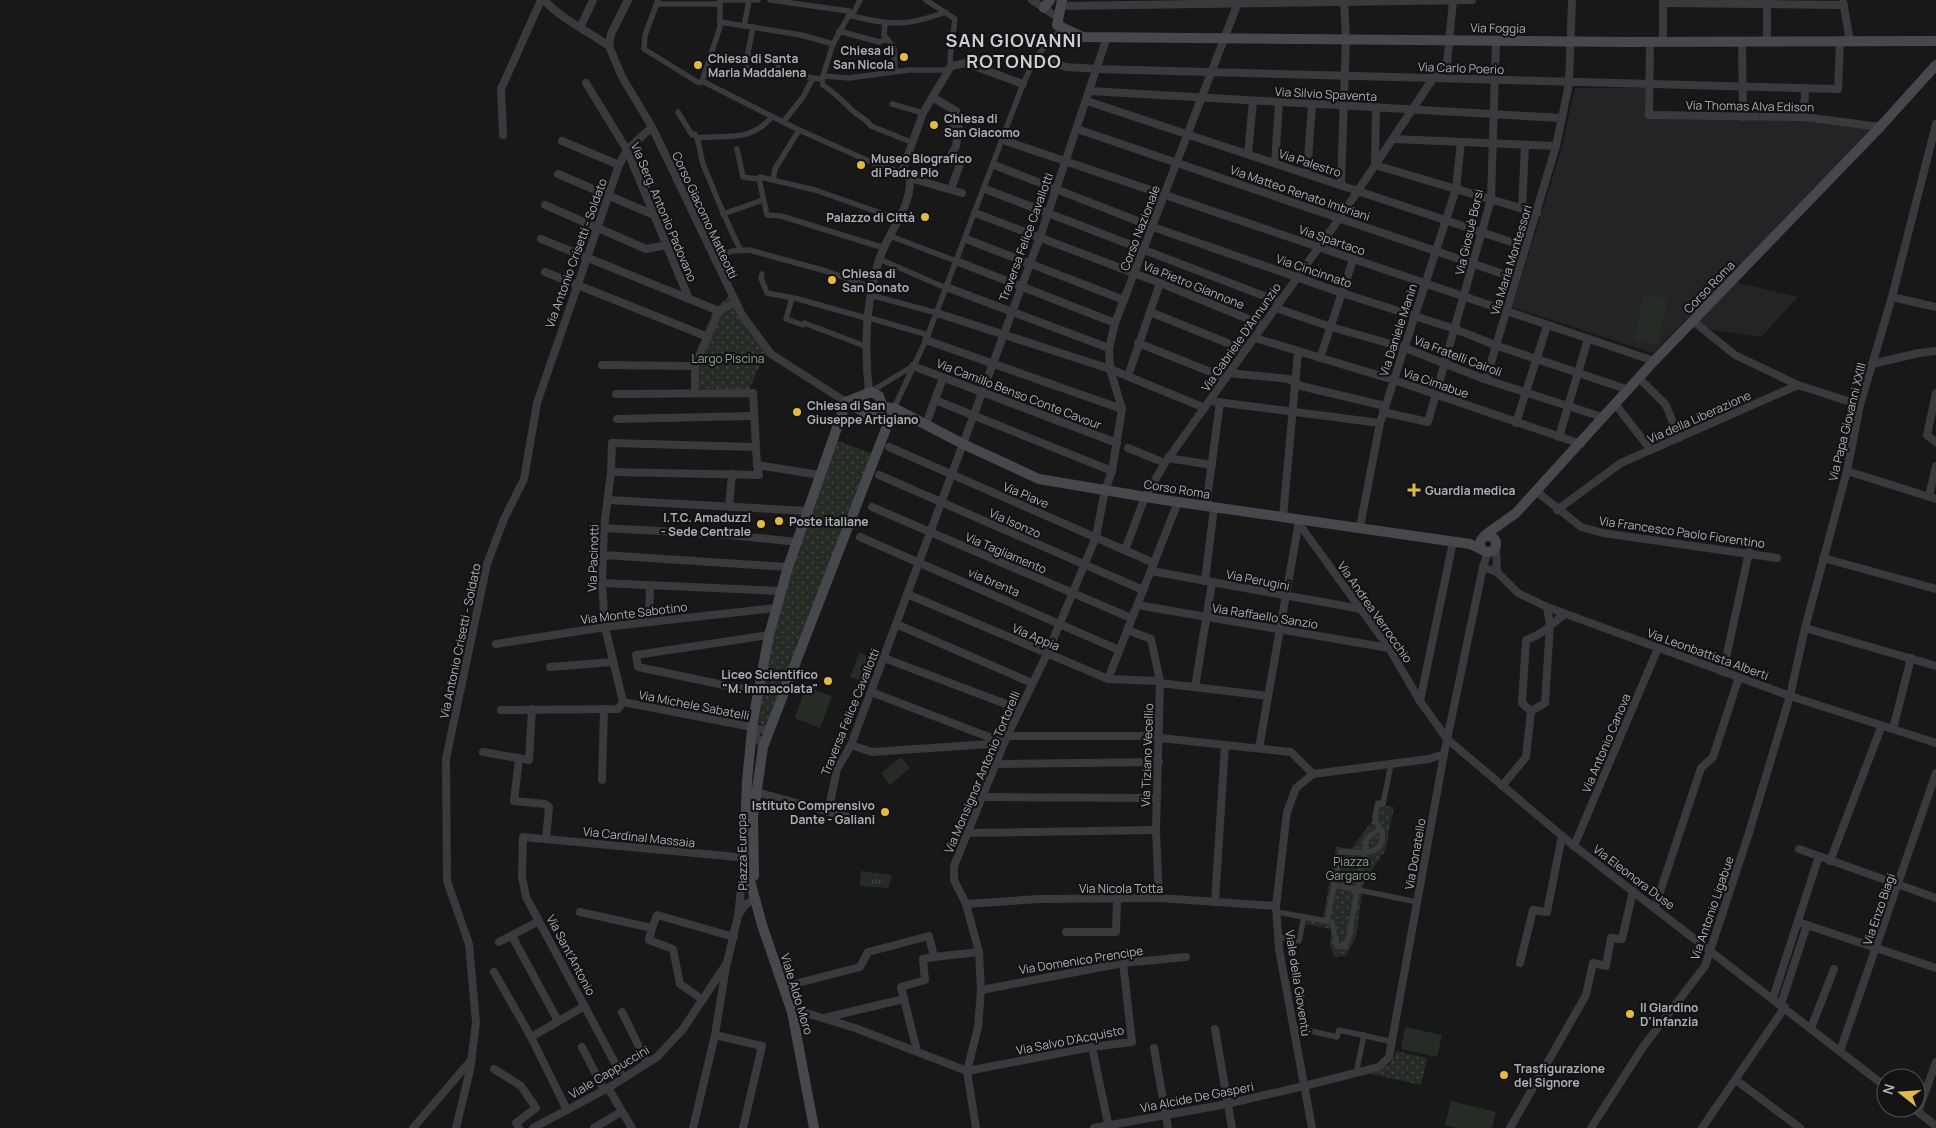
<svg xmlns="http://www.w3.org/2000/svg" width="1936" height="1128" font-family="Manrope,sans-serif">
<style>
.built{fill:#242426}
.grass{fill:url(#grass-tufts)}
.park{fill:url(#park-dots)}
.garden{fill:#242c25}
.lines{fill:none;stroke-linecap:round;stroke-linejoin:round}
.pedestrian{stroke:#39393e;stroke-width:5.5}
.minor{stroke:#39393e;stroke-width:8}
.secondary{stroke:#47484e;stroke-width:10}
.poi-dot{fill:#e3b946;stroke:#131314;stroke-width:2}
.labels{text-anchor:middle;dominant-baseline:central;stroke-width:4.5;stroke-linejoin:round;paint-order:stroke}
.street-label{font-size:12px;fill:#abaeb8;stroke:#131314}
.poi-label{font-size:12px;font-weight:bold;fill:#abaeb8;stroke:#131314;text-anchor:start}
.park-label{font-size:12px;fill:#84a188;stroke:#131314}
.district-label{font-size:18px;font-weight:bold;letter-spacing:1px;fill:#cbcdd4;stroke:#131314}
</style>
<defs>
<pattern id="grass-tufts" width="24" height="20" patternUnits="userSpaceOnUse" patternTransform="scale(1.25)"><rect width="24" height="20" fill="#242c25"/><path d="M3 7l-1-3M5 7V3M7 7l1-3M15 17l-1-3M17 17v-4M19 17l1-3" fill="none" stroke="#414843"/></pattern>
<pattern id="park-dots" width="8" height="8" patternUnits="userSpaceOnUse" patternTransform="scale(1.25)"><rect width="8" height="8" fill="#242c25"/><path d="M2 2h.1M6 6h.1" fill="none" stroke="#414843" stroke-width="1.8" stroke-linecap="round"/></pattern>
</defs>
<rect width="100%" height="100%" fill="#181819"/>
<path class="built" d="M1575 88H1645V117L1805 120 1871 129 1730 275 1739 283 1798 297 1761 337 1707 329 1690 315 1653 353 1512 307 1562 147Z"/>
<path class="grass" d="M861 871 892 875 888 888 860 886Z"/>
<g class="park">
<path d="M731 294 771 354 762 359 749 391 691 388V365L713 311Z"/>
<path d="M833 439 876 455 769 728 753 720 769 635Z"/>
<path d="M1375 804 1394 807 1385 851 1364 881 1356 936 1346 956 1335 957 1330 945 1331 929 1305 924 1306 916 1323 918 1336 847 1351 849 1373 820Z"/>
<path d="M1397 1051 1427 1058 1421 1085 1371 1074 1389 1065Z"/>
</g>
<g class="garden">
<path d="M1644 294 1668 299 1658 345 1634 339Z"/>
<path d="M859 653 876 659 867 683 850 677Z"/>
<path d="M806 687 832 696 820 728 795 718Z"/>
<path d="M901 757 910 768 890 785 881 773Z"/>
<path d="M1405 1027 1442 1035 1437 1057 1401 1049Z"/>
<path d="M1451 1101 1496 1112 1492 1128H1457L1445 1125Z"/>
</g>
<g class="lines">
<g class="pedestrian">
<path d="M658 0 645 35 644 49 699 83 702 81"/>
<path d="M720 0H758"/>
<path d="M770 0 849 11V15"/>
<path d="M926 0 955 19 950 58 951 66"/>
<path d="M657 4H718"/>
<path d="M852 16C892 26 907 26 946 12"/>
<path d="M720 22 801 35 833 44"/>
<path d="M885 24 884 35 894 48 895 71"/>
<path d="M744 26 749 1"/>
<path d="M753 27 747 57 762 56 777 61 780 72 813 78"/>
<path d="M839 31 879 42 887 39"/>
<path d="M746 72 747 57"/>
<path d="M823 76 849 78 909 70H948"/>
<path d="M822 79 823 85C835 93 843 101 853 111 859 117 866 118 871 126L911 142"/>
<path d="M702 81 799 130 880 166 902 172"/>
<path d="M702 81 720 27V1"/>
<path d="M892 104 923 113"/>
<path d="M678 112 692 135 695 134C700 143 700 154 703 164 715 193 726 221 740 249"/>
<path d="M783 122 803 97 813 78 822 79 833 44 849 15 852 16 860 0"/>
<path d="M697 138C728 134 749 143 772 117"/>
<path d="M737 149 743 177 759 179 760 177 815 190 898 219"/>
<path d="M759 179 767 215 781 216 884 248"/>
<path d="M773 180 775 169 799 130"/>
<path d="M723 214 763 200"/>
<path d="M890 236 956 261"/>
<path d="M879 259 946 288"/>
<path d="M714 260 732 251 749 250 826 271 871 287"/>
<path d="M762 274 761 278 767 293 798 299 866 318"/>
<path d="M870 295 937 313"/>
<path d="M792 298 786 319 803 325 804 323 865 346"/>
<path d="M866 317 928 335"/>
<path d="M870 392 913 366"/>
<path d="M894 408 926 340 1023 84 1036 57 1062 28"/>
<path d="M1334 885 1417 902"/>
<path d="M1277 912 1327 921 1341 851C1356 853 1386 858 1382 832 1381 827 1375 823 1375 818 1375 814 1377 807 1378 803L1383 804 1391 764"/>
<path d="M1327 921 1332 922 1337 946 1345 947 1349 936 1367 838 1380 829"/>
<path d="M1278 937 1299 941 1304 917"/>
<path d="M1293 1027 1337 1037 1339 1030 1393 1042"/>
<path d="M1356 1073 1364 1035"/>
</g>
<g class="minor">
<path d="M544 0C560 18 589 32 609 46"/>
<path d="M628 0 611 34 609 46 622 77 652 127 742 315 771 354 846 402"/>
<path d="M1032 0 1057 17"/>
<path d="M1767 0V41"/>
<path d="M1843 2 1850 41"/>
<path d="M1663 3 1844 5"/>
<path d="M1061 6 1472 0"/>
<path d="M581 26 593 0"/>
<path d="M1650 42 1649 115 1804 117 1880 127"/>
<path d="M1663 42V0"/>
<path d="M1742 42 1743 117"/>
<path d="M1036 57 1066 67 1097 69 1838 89 1840 41"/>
<path d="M586 83 627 150 689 299"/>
<path d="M1090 91 1561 118"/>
<path d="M932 97 956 111 950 123 959 128 956 146 950 157 960 164 951 189"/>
<path d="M1087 101 1526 247"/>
<path d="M1376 107 1375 165 1537 213"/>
<path d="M1804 117 1805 89"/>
<path d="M1077 129 1515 278"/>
<path d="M503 135 501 89 541 0"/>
<path d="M1393 139 1556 146"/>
<path d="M1003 140 1654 361"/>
<path d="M562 141 619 165"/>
<path d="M1248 154 1253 101"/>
<path d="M1275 163 1279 103"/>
<path d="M994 165 1153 227 1342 293 1455 329 1495 345 1629 390"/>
<path d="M1307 173 1312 105"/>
<path d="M558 174 654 215"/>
<path d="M910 178 962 193"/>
<path d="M1341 185 1346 38 1344 0"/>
<path d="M985 189 1280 302"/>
<path d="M545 205 646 249 667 245"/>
<path d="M1522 209 1525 145"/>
<path d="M975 213 1160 283 1263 325"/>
<path d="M541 239 719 311"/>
<path d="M966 239 1124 300"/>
<path d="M956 261 1115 323"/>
<path d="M545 272 708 337"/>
<path d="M946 287 1109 348"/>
<path d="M1892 297 1936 307"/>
<path d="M1276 308 1331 327 1405 348 1484 379 1602 417"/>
<path d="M1150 312 1245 350"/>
<path d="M937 313 1110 369 1205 408"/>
<path d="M1693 321 1735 355 1798 385"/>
<path d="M1255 338 1394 380 1581 444"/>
<path d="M926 340 1122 409"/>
<path d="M1138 343 1226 378"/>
<path d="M1320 358 1353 260"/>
<path d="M1872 364 1919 353 1936 351"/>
<path d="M602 365 695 366"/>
<path d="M913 366 1117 443"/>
<path d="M1229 373 1289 379 1301 386 1385 406"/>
<path d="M1128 376 1160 283"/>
<path d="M1639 378 1666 405 1679 438"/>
<path d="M1486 379 1556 146 1569 84 1572 0"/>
<path d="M869 392C864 347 865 304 879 260 887 234 912 207 910 178L902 172 923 113 951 66 966 63 1023 84"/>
<path d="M695 393V366L719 311 735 302"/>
<path d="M1936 393 1927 435 1936 442"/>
<path d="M616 394 753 393 757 465 820 475"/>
<path d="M935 400 1112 471"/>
<path d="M1210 401 1380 423"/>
<path d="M1615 404 1651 450"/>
<path d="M1383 412 1428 422 1491 199 1496 41"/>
<path d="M617 419 753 416"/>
<path d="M1516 423 1547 326"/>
<path d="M926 424 943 378"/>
<path d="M1559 437 1588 339"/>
<path d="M889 447 1154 563"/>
<path d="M1128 448 1165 463"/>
<path d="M1168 458 1212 465"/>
<path d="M1847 471 1936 499"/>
<path d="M611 472 759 475 757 465"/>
<path d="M879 475 1143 590"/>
<path d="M1536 491 1581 527 1603 533 1777 558"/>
<path d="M1929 496 1936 466"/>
<path d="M608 500 808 511"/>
<path d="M729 507 732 474"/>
<path d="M872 507 1131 618"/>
<path d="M1206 507 1220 402"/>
<path d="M1557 510 1621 463 1798 385 1860 405"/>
<path d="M1283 517 1298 352"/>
<path d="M1299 524 1389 648 1420 701 1447 739 1574 846 1886 1087"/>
<path d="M1360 527 1380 423 1456 189 1461 142"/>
<path d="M604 528 730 535 797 542"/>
<path d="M860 537 1119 650"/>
<path d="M1496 545 1497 572"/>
<path d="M1125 550 1145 497 1165 463 1339 219 1434 77 1447 64 1453 0"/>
<path d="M603 555 788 567"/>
<path d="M1823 558 1936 589"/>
<path d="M1483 567 1497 572 1518 593 1547 607 1790 696 1936 743"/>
<path d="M1151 571 1361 609"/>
<path d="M1205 581 1214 508"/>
<path d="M602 583 780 591"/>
<path d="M907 594 1108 679 1160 681"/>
<path d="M1137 605 1389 648"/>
<path d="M649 622 650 585"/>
<path d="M896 624 1032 683"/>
<path d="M1805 628 1936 666"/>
<path d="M1127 630 1151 639 1160 681 1156 830 1159 898"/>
<path d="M496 644 605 627 776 608"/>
<path d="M884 658 1019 709"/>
<path d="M550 667 612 662"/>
<path d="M1723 672 1749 552"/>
<path d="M1108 679 1178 502"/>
<path d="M1160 683 1268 696"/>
<path d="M1195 687 1212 583"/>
<path d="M757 692 638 667 636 655 769 635"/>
<path d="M871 692 1002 742"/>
<path d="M1420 701 1453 542"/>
<path d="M623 702 605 627 602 583 604 528 611 472 612 443 754 447"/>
<path d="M501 710 618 709 623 702 752 727 763 730 769 728"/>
<path d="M1531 711 1522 703 1526 640C1544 634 1550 625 1565 614"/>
<path d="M1531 711 1545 703 1550 624 1547 607"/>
<path d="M752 727 759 741"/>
<path d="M1893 729 1911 658"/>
<path d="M1007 736H1160"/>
<path d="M1160 738 1291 752 1313 774"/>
<path d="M851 745 872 752 1004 743"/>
<path d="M1259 748 1299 521"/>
<path d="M483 752 529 760 532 709"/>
<path d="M519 758 514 801 545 804 549 807 546 839"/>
<path d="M996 764 1159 762"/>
<path d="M602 780 604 709"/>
<path d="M1502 786 1526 757 1531 711"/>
<path d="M752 791 863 821"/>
<path d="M981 797 1157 798"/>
<path d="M828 812 837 769 851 745 1040 237 1107 37"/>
<path d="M967 833 1156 830"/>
<path d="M1574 846 1658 648"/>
<path d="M1799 849 1936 898"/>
<path d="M1830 861 1882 725"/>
<path d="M1215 902 1225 745"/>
<path d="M966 904 1039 899 1159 898 1276 906"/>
<path d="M1655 907 1701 768 1713 757 1739 677"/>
<path d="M580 912 652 928 649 940 673 949 680 984 703 1000"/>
<path d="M739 914 746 904 755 899"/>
<path d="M1798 922 1936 968"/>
<path d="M652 928 657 915 734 937"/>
<path d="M1066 932H1116L1117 900"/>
<path d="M512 936 558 1021"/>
<path d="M499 942 539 921"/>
<path d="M1520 963 1533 910 1547 912 1562 836"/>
<path d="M494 972 531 1037 567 1110"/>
<path d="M783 987 860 967 868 952 929 936 934 957 979 952"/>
<path d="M981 990 1123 963 1186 957"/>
<path d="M1773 998 1819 856"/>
<path d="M904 999 901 987 925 980 923 959 934 957"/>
<path d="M1781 1004 1807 925"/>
<path d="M622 1012 647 1063"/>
<path d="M792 1012H803L855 1028 967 1071"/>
<path d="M824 1018 904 999 917 1051"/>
<path d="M1811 1028 1834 969"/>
<path d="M1215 1029 1232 1128"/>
<path d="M715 1035 762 1046 743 1128"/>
<path d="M531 1037 585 1006"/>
<path d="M582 1047 604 1090"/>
<path d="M1092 1047 1109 1128"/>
<path d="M1154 1048 1168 1128"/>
<path d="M1840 1051 1936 773"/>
<path d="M494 1069 521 1086 536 1108 516 1123 519 1128"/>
<path d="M967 1071 1092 1047 1132 1042 1123 963"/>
<path d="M623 1078 526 897 522 877 523 837 748 858"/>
<path d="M1736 1080 1800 1128"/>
<path d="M608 1088 632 1128"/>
<path d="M1913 1108 1936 1126"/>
<path d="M1918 1112 1936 1062"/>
<path d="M413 1128 472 1059"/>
<path d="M456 1128 470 1070 476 1023 469 944 447 881 446 759 487 564 504 519 524 479 537 403 619 165 627 150 652 127"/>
<path d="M533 1128 608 1088 657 1057 683 1029 727 963 738 916 744 862"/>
<path d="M594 1128 621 1112"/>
<path d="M693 1128 715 1035 726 967"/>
<path d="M976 1128 967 1071 978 1027 981 990 979 952 966 904 954 880V866L1007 736 1047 654 1096 537 1105 490 1112 471 1122 409 1110 369 1109 348 1115 323 1239 0"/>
<path d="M1094 1128 1227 1104 1304 1086 1379 1067 1389 1057 1444 754 1483 567 1488 552"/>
<path d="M1312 1128 1279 949 1276 906 1287 812 1296 788 1313 774 1429 759 1444 754"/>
<path d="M1510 1128 1586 995 1593 963 1606 966 1611 938 1622 939 1633 891"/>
<path d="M1591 1128 1643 1047 1705 966 1748 836 1790 696 1805 628 1847 471 1860 405 1892 297 1936 124"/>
<path d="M1702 1128 1785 1007"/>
</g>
<g class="secondary">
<path d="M1062 0 1057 25 1083 37 1626 42 1936 41"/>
<path d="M1044 8 1050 0"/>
<path d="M881 407 894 408 963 444 1039 479 1164 500 1470 544 1483 550"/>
<path d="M1485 535 1516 513 1654 361 1880 127 1936 65"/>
<circle cx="1488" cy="544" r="8"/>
<path d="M754 876 753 817 763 747 894 408"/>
<path d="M814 1128 792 1012 762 925 744 858 747 781 753 720 769 635 788 567 846 402 871 392 879 396 882 405 877 413 869 415 846 402"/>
</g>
</g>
<g class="poi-dot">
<circle cx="904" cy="57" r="5"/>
<circle cx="698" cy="65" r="5"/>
<circle cx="934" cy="125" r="5"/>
<circle cx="861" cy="165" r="5"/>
<circle cx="925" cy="217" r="5"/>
<circle cx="832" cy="280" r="5"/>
<circle cx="797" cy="412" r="5"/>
<path d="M1411.5 482.5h5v5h5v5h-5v5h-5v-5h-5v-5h5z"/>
<circle cx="779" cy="521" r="5"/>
<circle cx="761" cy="524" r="5"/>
<circle cx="828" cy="681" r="5"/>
<circle cx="885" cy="812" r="5"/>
<circle cx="1630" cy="1014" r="5"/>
<circle cx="1504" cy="1075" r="5"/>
</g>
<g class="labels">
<g class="street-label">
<text transform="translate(1498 28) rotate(1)">Via Foggia</text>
<text transform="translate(1461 68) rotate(2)">Via Carlo Poerio</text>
<text transform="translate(1326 94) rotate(3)">Via Silvio Spaventa</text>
<text transform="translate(1750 106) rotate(1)">Via Thomas Alva Edison</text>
<text transform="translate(1310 163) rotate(18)">Via Palestro</text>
<text transform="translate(1300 193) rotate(19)">Via Matteo Renato Imbriani</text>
<text transform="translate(664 212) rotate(67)">Via Serg. Antonio Padovano</text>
<text transform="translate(705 215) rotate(65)">Corso Giacomo Matteotti</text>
<text transform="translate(1140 228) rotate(-69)">Corso Nazionale</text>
<text transform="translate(1469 232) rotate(-77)">Via Giosuè Borsi</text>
<text transform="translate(1026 237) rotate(-70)">Traversa Felice Cavallotti</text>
<text transform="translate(1332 240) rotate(19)">Via Spartaco</text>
<text transform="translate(576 253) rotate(-70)">Via Antonio Crisetti - Soldato</text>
<text transform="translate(1511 260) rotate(-73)">Via Maria Montessori</text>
<text transform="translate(1314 271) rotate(19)">Via Cincinnato</text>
<text transform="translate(1194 285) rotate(22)">Via Pietro Giannone</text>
<text transform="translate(1709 287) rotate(-46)">Corso Roma</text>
<text transform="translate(1398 330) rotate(-72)">Via Daniele Manin</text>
<text transform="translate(1241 337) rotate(-55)">Via Gabriele D'Annunzio</text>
<text transform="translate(1458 356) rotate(21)">Via Fratelli Cairoli</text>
<text transform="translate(1436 383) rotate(19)">Via Cimabue</text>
<text transform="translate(1019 394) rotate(21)">Via Camillo Benso Conte Cavour</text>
<text transform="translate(1699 417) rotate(-24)">Via della Liberazione</text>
<text transform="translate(1847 422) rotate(-76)">Via Papa Giovanni XXIII</text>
<text transform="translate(1177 489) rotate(9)">Corso Roma</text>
<text transform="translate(1026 495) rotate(23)">Via Piave</text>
<text transform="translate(1015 523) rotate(24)">Via Isonzo</text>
<text transform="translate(1682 532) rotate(8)">Via Francesco Paolo Fiorentino</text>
<text transform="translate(1006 553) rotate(23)">Via Tagliamento</text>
<text transform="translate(593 558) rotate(-88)">Via Pacinotti</text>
<text transform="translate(1258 580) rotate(11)">Via Perugini</text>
<text transform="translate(994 582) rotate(23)">via brenta</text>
<text transform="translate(1375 612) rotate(55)">Via Andrea Verrocchio</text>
<text transform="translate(634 613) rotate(-7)">Via Monte Sabotino</text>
<text transform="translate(1265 616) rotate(9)">Via Raffaello Sanzio</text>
<text transform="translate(1036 637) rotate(23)">Via Appia</text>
<text transform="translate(460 641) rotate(-78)">Via Antonio Crisetti - Soldato</text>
<text transform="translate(1708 654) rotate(20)">Via Leonbattista Alberti</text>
<text transform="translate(694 705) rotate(11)">Via Michele Sabatelli</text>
<text transform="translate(850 712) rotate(-68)">Traversa Felice Cavallotti</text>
<text transform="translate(1606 743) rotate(-67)">Via Antonio Canova</text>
<text transform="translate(1147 755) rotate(-88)">Via Tiziano Vecellio</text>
<text transform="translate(982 772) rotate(-67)">Via Monsignor Antonio Tortorelli</text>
<text transform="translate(639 837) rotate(6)">Via Cardinal Massaia</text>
<text transform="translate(742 852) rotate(-91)">Piazza Europa</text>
<text transform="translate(1415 854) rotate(-80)">Via Donatello</text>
<text transform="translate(1634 877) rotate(37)">Via Eleonora Duse</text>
<text x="1121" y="888">Via Nicola Totta</text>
<text transform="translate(1712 908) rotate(-71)">Via Antonio Ligabue</text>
<text transform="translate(1879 909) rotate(-71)">Via Enzo Biagi</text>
<text transform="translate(571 955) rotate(62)">Via Sant'Antonio</text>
<text transform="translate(1081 960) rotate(-9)">Via Domenico Prencipe</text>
<text transform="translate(1298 983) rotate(81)">Viale della Gioventù</text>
<text transform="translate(797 994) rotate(73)">Viale Aldo Moro</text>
<text transform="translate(1070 1040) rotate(-11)">Via Salvo D'Acquisto</text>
<text transform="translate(609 1072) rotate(-31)">Viale Cappuccini</text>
<text transform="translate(1197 1097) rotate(-11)">Via Alcide De Gasperi</text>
</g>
<g class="poi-label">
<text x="894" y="50" text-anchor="end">Chiesa di<tspan x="894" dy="14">San Nicola</tspan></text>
<text x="708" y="58">Chiesa di Santa<tspan x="708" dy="14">Maria Maddalena</tspan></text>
<text x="944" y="118">Chiesa di<tspan x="944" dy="14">San Giacomo</tspan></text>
<text x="871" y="158">Museo Biografico<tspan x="871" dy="14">di Padre Pio</tspan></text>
<text x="915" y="217" text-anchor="end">Palazzo di Città</text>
<text x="842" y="273">Chiesa di<tspan x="842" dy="14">San Donato</tspan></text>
<text x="807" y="405">Chiesa di San<tspan x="807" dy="14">Giuseppe Artigiano</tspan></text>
<text x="1425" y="490">Guardia medica</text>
<text x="751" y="517" text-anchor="end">I.T.C. Amaduzzi<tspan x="751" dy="14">- Sede Centrale</tspan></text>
<text x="789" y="521">Poste italiane</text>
<text x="818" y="674" text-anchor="end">Liceo Scientifico<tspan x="818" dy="14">"M. Immacolata"</tspan></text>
<text x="875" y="805" text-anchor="end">Istituto Comprensivo<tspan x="875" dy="14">Dante - Galiani</tspan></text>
<text x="1640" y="1007">Il Giardino<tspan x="1640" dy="14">D'infanzia</tspan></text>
<text x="1514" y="1068">Trasfigurazione<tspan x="1514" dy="14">del Signore</tspan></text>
</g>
<g class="park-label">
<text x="728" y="358">Largo Piscina</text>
<text x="1351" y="861">Piazza<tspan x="1351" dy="14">Gargaros</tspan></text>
</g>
<g class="district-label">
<text x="1014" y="40">SAN GIOVANNI<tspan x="1014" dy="21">ROTONDO</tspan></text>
</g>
</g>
<g transform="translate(1901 1093) rotate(287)"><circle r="24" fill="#131314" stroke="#505156"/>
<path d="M0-4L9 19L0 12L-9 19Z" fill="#e3b946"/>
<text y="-8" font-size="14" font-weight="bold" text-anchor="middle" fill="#abaeb8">N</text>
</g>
</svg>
